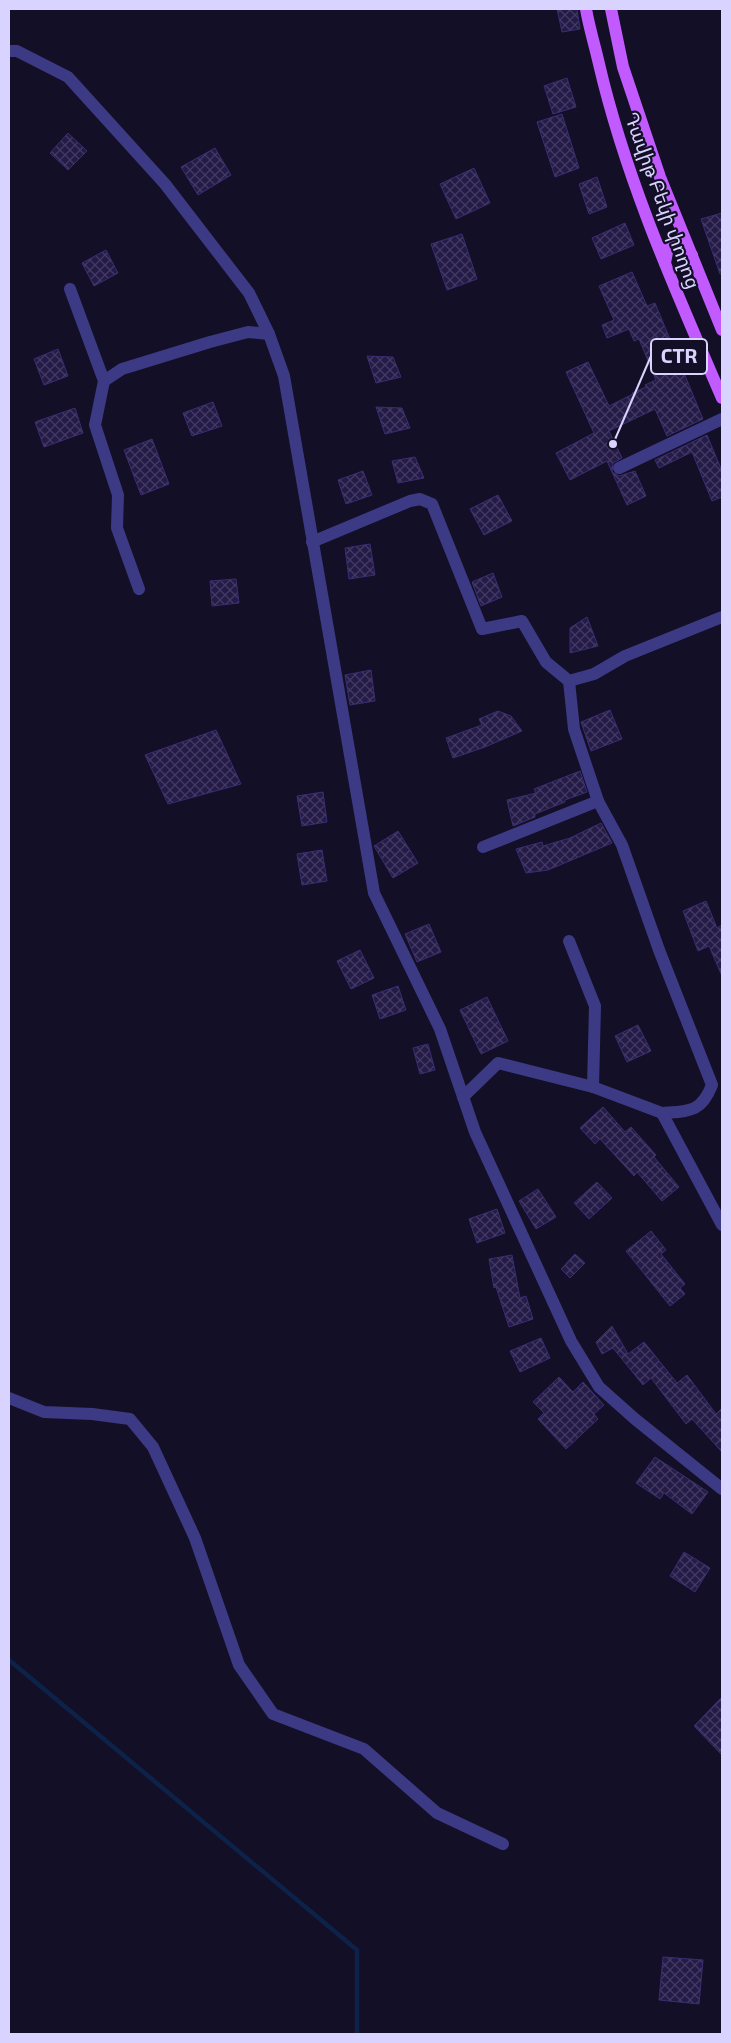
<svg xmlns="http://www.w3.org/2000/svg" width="731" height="2043" font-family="'Exo 2','Noto Sans Armenian',sans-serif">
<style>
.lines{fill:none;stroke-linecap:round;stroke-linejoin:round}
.stream{stroke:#0c2248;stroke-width:4.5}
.building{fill:url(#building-cross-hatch);stroke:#3b2d73}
.minor{stroke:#3d3a85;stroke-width:12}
.major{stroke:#c25bff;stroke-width:12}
.labels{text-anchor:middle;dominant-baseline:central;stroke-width:4.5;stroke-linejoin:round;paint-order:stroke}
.street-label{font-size:19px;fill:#d9d4ff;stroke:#130f26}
.leader{fill:none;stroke:#d9d4ff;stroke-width:2}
.callout-dot{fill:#d9d4ff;stroke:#130f26;stroke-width:2}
.callout{fill:#130f26;stroke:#d9d4ff;stroke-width:2}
.callout-label{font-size:20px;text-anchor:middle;font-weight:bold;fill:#d9d4ff}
</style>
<defs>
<pattern id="building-cross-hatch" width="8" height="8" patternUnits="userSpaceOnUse" patternTransform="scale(1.25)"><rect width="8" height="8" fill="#241b47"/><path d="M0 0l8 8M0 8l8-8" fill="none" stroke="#433b63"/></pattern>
</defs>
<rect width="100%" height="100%" fill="#130f26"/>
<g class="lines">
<path class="stream" d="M9 1660 357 1950V2034"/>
</g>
<g class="building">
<path d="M557 9H577L580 29 562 32Z"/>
<path d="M567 78 576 107 553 114 544 86Z"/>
<path d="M562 114 579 168 555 177 537 122Z"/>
<path d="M68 133 87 151 68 170 50 153Z"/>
<path d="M215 148 231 175 198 195 181 167Z"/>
<path d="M474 168 490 203 456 219 440 184Z"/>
<path d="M597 177 607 207 589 214 579 184Z"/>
<path d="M722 213V273L720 274 701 219Z"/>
<path d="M625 223 634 245 601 259 592 238Z"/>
<path d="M462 234 477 279 447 290 431 244Z"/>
<path d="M106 250 118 273 94 286 82 263Z"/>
<path d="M632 272 647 306 655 303 703 419 667 436 655 409 609 431 622 458 613 463 612 472 619 476 635 471 646 496 627 505 607 461 570 480 556 453 594 433 566 372 588 362 609 406 633 394 632 393 646 387 645 385 656 380 639 339 634 341 629 329 607 338 602 325 614 320 599 286Z"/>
<path d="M58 349 68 376 44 385 34 359Z"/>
<path d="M367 356 393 357 401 377 376 383Z"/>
<path d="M213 402 222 426 192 436 183 413Z"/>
<path d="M376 407 402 408 410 428 385 434Z"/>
<path d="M75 408 83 433 44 447 35 422Z"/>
<path d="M707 435 722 471V497L712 501 692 452 659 468 655 460Z"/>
<path d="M152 439 169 484 141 495 124 450Z"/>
<path d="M415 457 424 478 398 483 392 461Z"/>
<path d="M363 471 372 495 346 504 338 480Z"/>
<path d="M498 495 512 521 484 535 470 509Z"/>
<path d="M370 544 375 575 349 579 345 548Z"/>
<path d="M493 573 502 597 481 606 472 582Z"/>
<path d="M236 579 239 603 212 606 210 581Z"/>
<path d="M587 617 598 646 570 653V628Z"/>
<path d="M371 670 375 701 350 705 345 675Z"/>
<path d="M610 710 622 739 591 751 581 722Z"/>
<path d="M498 711 511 716 522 731 485 747 453 758 446 738 482 725 479 719Z"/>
<path d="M216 730 241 784 168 804 145 755Z"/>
<path d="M580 771 587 792 565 800V802L535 814V817L513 826 507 800 536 793 534 789Z"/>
<path d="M323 792 327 822 302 826 297 796Z"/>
<path d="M601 823 612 843 548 870 526 873 516 849 542 842 543 846 570 838Z"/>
<path d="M398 831 418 863 393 878 374 846Z"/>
<path d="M322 850 327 881 302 885 297 854Z"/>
<path d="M706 901 717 928 722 925V976L709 946 698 951 683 911Z"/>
<path d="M429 924 441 952 417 962 405 934Z"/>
<path d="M360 950 374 978 351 989 337 961Z"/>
<path d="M398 986 406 1010 380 1019 372 995Z"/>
<path d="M487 997 508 1041 481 1054 460 1010Z"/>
<path d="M638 1025 651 1051 627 1062 615 1036Z"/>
<path d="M428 1044 435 1070 420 1074 413 1048Z"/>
<path d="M603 1107 625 1132 631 1127 656 1155 654 1157 679 1187 662 1201 637 1172 634 1176 600 1139 595 1144 580 1128Z"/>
<path d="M597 1182 612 1198 589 1219 574 1203Z"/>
<path d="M538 1189 556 1217 536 1229 519 1201Z"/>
<path d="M497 1209 505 1233 477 1243 469 1219Z"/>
<path d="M651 1231 666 1250 661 1254 685 1284 680 1288 685 1294 670 1306 626 1251Z"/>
<path d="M575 1254 585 1263 570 1278 561 1269Z"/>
<path d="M512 1255 520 1298 526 1296 533 1319 509 1327 496 1287 494 1288 489 1259Z"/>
<path d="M612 1326 628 1354 644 1342 677 1383 687 1375 716 1414 722 1408V1452L692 1419 686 1424 651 1378 643 1385 613 1348 602 1354 596 1342Z"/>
<path d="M541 1338 550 1358 520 1372 510 1351Z"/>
<path d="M559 1377 573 1392 583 1382 604 1405 594 1414 598 1419 566 1449 538 1419 544 1413 533 1402Z"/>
<path d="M655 1457 708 1492 692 1514 664 1493 660 1499 636 1483Z"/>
<path d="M684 1552 710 1568 695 1592 670 1576Z"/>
<path d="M722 1697V1755L694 1726Z"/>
<path d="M663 1957 703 1960 699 2004 659 2000Z"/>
</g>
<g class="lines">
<g class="minor">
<path d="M9 51H17L68 77 165 184 249 293 269 334 284 376 374 893 440 1029 475 1132 571 1341 599 1387 635 1419 722 1489"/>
<path d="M70 289 104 381"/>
<path d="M619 468 722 419"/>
<path d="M312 542 410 501 420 499 432 504 482 629 522 621 546 662 569 681 594 674 625 656 722 617"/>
<path d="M139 589 117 528 118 495 95 425 104 381 122 369 210 342 248 332 269 334"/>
<path d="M598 801 622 845 659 950 712 1085C701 1113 689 1111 662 1113"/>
<path d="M483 847 598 801 574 729 569 681"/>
<path d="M569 941 595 1006 593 1087"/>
<path d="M463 1097 498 1063 593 1087 662 1113 722 1225"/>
<path d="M9 1398 44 1412 92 1414 130 1419 153 1447 195 1538 239 1665 273 1714 364 1749 437 1813 503 1844"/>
</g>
<g class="major">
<path d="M586 9C589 27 595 46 599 64 626 180 675 289 722 398"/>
<path d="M611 9 623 67 660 177 722 330"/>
<path d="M665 263 668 247 677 244 692 255"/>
</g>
</g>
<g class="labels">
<g class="street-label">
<text transform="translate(663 200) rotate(70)">Դավիթ Բեկի փողոց</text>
</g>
</g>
<path class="leader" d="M613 444L651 356"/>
<circle class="callout-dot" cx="613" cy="444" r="5"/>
<rect class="callout" x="651" y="339" width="56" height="35" rx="5"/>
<g class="callout-label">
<text x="679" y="363">CTR</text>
</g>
<rect width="731" height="2043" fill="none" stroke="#d9d4ff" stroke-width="20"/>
</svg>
